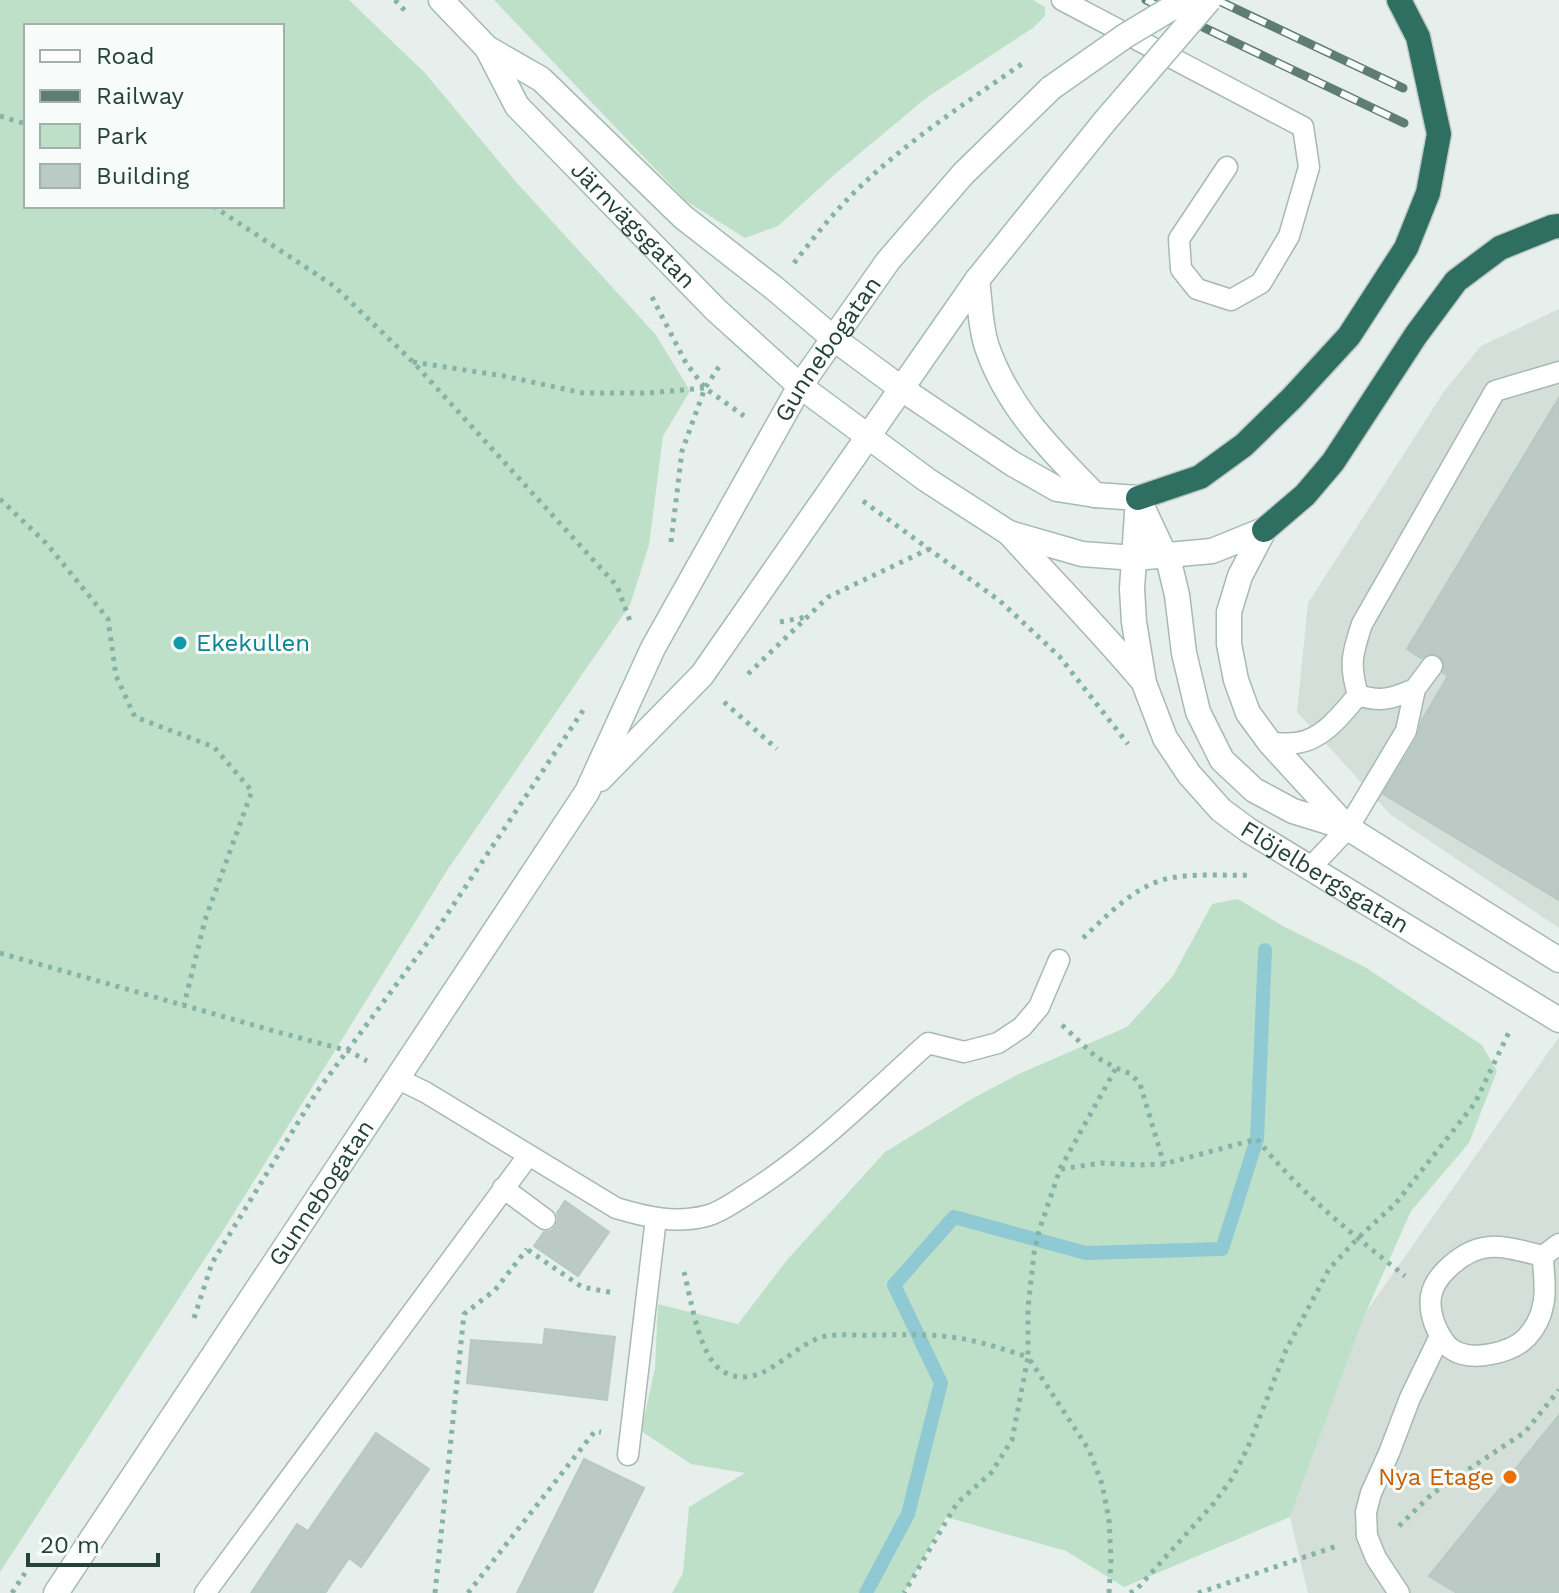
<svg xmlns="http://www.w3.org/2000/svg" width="1559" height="1593" font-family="'Work Sans',sans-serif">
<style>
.built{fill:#d4dfda}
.green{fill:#bfe0c8;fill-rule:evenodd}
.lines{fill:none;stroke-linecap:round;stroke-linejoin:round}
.stream{stroke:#8ec9d4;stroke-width:14}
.building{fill:#bbcac4;stroke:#b8c9c2;stroke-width:2}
.lane-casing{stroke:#a8b8b2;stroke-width:23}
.street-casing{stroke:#a8b8b2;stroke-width:27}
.secondary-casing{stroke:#a4bbb3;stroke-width:27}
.highway-casing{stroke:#c2cac8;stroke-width:27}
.path{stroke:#86b3a5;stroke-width:5;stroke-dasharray:4 6;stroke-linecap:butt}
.lane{stroke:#fff;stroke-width:20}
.street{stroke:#fff;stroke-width:24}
.secondary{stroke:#fff;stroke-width:24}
.highway{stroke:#2f6f62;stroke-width:24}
.rail-casing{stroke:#5f7d75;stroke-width:9}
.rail{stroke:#f7fbf9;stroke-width:6;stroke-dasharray:18;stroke-linecap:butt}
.secondary-bridge-casing{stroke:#a4bbb3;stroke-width:27;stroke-linecap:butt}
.secondary-bridge{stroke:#fff;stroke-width:24}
.culture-dot{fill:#0f9aa8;stroke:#f7fbf9;stroke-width:3}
.food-dot{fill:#e8710a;stroke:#f7fbf9;stroke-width:3}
.labels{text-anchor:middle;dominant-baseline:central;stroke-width:6;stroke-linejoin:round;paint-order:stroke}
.street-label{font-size:24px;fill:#24423a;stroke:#f7fbf9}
.culture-label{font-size:24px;fill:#0d838f;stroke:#f7fbf9;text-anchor:start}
.food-label{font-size:24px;fill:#c56008;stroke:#f7fbf9;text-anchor:end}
</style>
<rect width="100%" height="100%" fill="#e6efeb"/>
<g class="built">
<path d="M1559 309V928L1391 815 1297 712 1308 603 1445 390 1481 346Z"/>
<path d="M1559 1037V1593H1308L1290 1517 1366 1312Z"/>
</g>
<g class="green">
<path d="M0 0H349L425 73 517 183 656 335 690 391 663 436 649 545 630 605 448 869 219 1237 0 1572ZM26 26H282V206H26Z"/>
<path d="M494 0H1033L1045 7V16L1033 28 926 98 835 174 778 226 745 238 686 201Z"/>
<path d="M1238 899 1283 926 1365 967 1482 1045 1497 1071 1469 1143 1411 1211 1366 1312 1290 1517 1124 1587 1066 1551 946 1517 904 1593H672L683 1573 689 1507 745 1473 691 1464 641 1431 655 1368 658 1304 738 1324 787 1260 885 1152 975 1097 1021 1073 1127 1027 1173 976 1212 904Z"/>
</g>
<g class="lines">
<path class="stream" d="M866 1593 908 1514 941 1383 894 1285 954 1217 1086 1253 1222 1249 1257 1139 1265 950"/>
</g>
<g class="building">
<path d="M1559 398V900L1383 794 1417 738 1422 720 1448 676 1443 673 1444 662 1439 655 1428 654 1421 658 1407 649Z"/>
<path d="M565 1201 609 1232 578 1276 534 1246 544 1232 551 1231 556 1226 558 1220 557 1213Z"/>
<path d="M545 1329 615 1337 607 1400 467 1383 471 1340 543 1345Z"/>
<path d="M1559 1415V1593H1457L1429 1576Z"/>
<path d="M376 1433 429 1469 361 1567 349 1558 325 1593H251L297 1524 308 1531Z"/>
<path d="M584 1459 644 1488 592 1593H517Z"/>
</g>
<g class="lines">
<defs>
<g id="lane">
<path d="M1062 0 1303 127 1309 167 1289 236 1261 283 1231 300 1197 289 1181 269 1179 239 1227 167"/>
<path d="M1358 695C1349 665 1352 654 1362 624L1495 391 1559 372"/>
<path d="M1358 695C1382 703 1393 698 1415 689"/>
<path d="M1270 743C1278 743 1288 744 1296 743 1323 740 1342 714 1358 695"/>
<path d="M1309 869 1348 828 1406 731 1415 689 1432 666"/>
<path d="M396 1078 425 1092 616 1208C646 1217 675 1224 706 1216 719 1213 733 1203 744 1196 812 1154 869 1096 928 1043L964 1052 998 1043 1022 1027 1039 1007 1059 960"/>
<path d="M503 1188 545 1219"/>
<path d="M1543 1256C1543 1271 1547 1290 1543 1305 1541 1317 1535 1328 1527 1337 1512 1353 1472 1362 1453 1350 1444 1345 1439 1334 1435 1325 1427 1303 1429 1287 1446 1270 1479 1237 1502 1246 1543 1256L1559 1244"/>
<path d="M628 1455 656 1218"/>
<path d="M205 1593 528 1156"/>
<path d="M1399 1593 1376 1558 1367 1536 1366 1512 1371 1493 1389 1453 1410 1398 1440 1336"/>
</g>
<g id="street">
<path id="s1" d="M1138 498 1132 589 1134 622 1144 683 1165 738 1189 774 1221 810 1248 830 1559 1020"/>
<path d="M1139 500 1170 566 1177 595 1184 653 1198 712 1222 760 1254 790 1293 811 1348 828 1559 960"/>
<path d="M1264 530 1240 576 1229 612V644L1236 680 1248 713 1270 743 1346 826"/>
<path d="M1009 533C1054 583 1100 630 1143 681"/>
</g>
<g id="secondary">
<path id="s2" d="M441 0 487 48 517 106 716 310 800 386 927 480 1009 533 1082 554 1135 558 1212 551 1264 530"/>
<path d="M487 48 541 79 683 217 774 288 833 338 902 389 1013 464 1057 489 1095 495 1138 498"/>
<path d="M977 280C980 301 980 327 987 347 1008 408 1051 450 1095 495"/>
<path d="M600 779 702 675 977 280 1105 121"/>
<path id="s3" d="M56 1593 587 792 653 648 800 386 888 261 963 174 1051 88"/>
</g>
<g id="highway">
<path d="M1138 498 1200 477 1244 445 1292 398 1349 336 1406 248 1428 193 1439 134 1418 37 1399 0"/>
<path d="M1264 530 1305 495 1333 462 1416 335 1456 281 1500 248 1552 227 1559 226"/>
</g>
</defs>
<use href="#lane" class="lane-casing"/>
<use href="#street" class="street-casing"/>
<use href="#secondary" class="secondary-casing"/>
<use href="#highway" class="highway-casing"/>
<g class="path">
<path d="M395 0 408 14"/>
<path d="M0 116 26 124"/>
<path d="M213 206 334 286 413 362 617 586 630 621"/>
<path d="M794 263C815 236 837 208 863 184 913 137 970 100 1026 61"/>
<path d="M652 297 686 363 705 388 744 416"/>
<path d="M413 362 504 376 583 393H649L704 388"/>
<path d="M0 499 47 544 108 619 116 676 135 717 214 747 252 791 205 920 184 1005"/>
<path d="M863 501 1000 601 1059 656 1128 744"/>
<path d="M671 542 682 451 705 388 722 362"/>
<path d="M780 622 806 617"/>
<path d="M748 674 828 597 929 549"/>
<path d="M724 702 777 749"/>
<path d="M1083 938C1108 915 1135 885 1170 878 1197 873 1226 876 1252 875"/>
<path d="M0 953 274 1031 349 1051 367 1061"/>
<path d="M1062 1025 1096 1057 1116 1068 1131 1074 1140 1084 1164 1164"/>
<path d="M1061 1169 1102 1163 1139 1165 1164 1164 1257 1139C1299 1192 1352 1234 1405 1276"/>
<path d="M528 1250 582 1287 614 1293"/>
<path d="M684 1272C691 1298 699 1359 724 1372 761 1392 789 1347 822 1337 837 1333 856 1336 871 1335 904 1335 937 1333 969 1340 989 1344 1009 1351 1028 1357L1012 1440 991 1473 957 1503 904 1593"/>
<path d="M194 1318 212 1263 316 1093 436 931 584 709"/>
<path d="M1399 1526 1433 1493 1525 1432 1559 1390"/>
<path d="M12 1593 25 1573"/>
<path d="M435 1593 464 1314 495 1290 527 1249"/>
<path d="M468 1593 595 1431 601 1432"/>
<path d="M1109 1593 1111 1560 1109 1519 1102 1484 1089 1450 1028 1357V1308L1034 1253 1039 1231 1060 1169 1116 1068"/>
<path d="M1130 1593 1136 1590 1214 1503 1233 1477 1248 1447 1286 1350 1329 1269 1357 1239 1396 1203 1475 1103 1510 1030"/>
<path d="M1198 1593 1337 1546"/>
</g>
<use href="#lane" class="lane"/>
<use href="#street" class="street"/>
<use href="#secondary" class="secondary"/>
<use href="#highway" class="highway"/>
<defs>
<g id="rail">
<path d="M1146 0 1404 123"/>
<path d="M1217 0 1403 88"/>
</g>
</defs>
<use href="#rail" class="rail-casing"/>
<use href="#rail" class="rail"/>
<defs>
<g id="secondary-bridge">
<path d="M1051 88 1125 36 1185 0"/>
<path d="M1105 121 1209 0"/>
</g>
</defs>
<use href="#secondary-bridge" class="secondary-bridge-casing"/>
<use href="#secondary-bridge" class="secondary-bridge"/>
</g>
<circle class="culture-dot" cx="180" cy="643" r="8"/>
<circle class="food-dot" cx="1510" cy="1477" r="8"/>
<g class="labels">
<g class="street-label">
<text stroke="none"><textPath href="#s2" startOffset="298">Järnvägsgatan</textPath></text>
<text stroke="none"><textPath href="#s3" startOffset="1466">Gunnebogatan</textPath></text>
<text stroke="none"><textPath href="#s1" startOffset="460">Flöjelbergsgatan</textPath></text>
<text stroke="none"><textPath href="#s3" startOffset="480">Gunnebogatan</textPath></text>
</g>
<g class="culture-label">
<text x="196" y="643">Ekekullen</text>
</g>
<g class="food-label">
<text x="1494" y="1477">Nya Etage</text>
</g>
</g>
<rect x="24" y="24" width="260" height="184" fill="#f7fbf9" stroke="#a3b1ad" stroke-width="2"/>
<rect x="40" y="50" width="40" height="12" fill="#ffffff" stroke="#a3b1ad" stroke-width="2"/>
<text x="96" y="64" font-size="24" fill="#24423a">Road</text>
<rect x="40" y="90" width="40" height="12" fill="#5f7d75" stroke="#a3b1ad" stroke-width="2"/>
<text x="96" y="104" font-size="24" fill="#24423a">Railway</text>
<rect x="40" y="124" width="40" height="24" fill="#bfe0c8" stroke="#a3b1ad" stroke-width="2"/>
<text x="96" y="144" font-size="24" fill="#24423a">Park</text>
<rect x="40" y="164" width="40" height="24" fill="#bbcac4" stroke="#a3b1ad" stroke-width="2"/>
<text x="96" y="184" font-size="24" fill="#24423a">Building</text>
<path d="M28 1553v12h130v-12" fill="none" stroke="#24423a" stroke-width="4"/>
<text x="40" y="1553" font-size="24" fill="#24423a" stroke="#f7fbf9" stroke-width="6" paint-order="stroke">20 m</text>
</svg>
